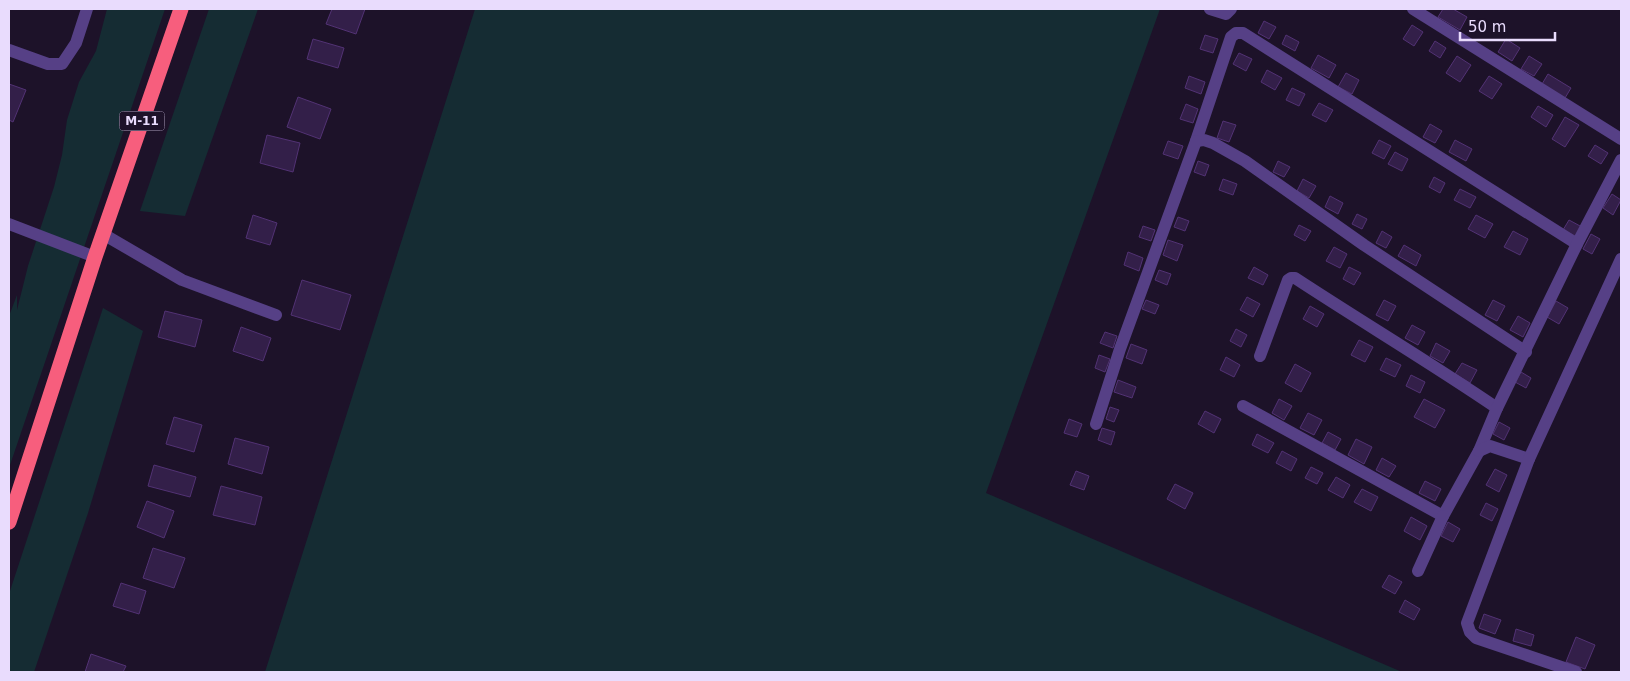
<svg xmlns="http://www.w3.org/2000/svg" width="1630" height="681" font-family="'DejaVu Sans',sans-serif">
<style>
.green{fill:#152c33}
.building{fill:#331f49;stroke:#523274}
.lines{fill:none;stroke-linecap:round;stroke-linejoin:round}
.minor{stroke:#564086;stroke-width:12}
.highway{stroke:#f75e7d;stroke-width:15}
.labels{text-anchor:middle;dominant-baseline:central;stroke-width:4;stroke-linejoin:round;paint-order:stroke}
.shield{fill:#1d1229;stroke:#ac9fbd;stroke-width:1}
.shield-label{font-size:12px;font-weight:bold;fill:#e9dcfd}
</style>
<rect width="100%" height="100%" fill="#1d1229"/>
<g class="green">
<path d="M107 9H165L9 468V316L17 295V310L28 266 54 187 62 155 67 120 79 82 96 51Z"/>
<path d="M209 9H258L185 216 140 211Z"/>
<path d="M475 9H1160L986 493 1402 672H265Z"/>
<path d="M103 308 143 331 88 513 34 672H9V594Z"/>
</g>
<g class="building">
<path d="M332 9H365L356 34 326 24Z"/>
<path d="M1443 9H1453L1467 17 1460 30 1438 17Z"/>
<path d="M1264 21 1276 27 1269 39 1258 33Z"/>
<path d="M1412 25 1423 32 1414 46 1403 39Z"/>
<path d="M1205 35 1218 39 1213 53 1200 49Z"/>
<path d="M1286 35 1299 42 1295 51 1282 44Z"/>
<path d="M313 39 344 48 338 68 307 59Z"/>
<path d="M1506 39 1520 48 1512 61 1498 52Z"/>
<path d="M1435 41 1446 48 1440 58 1429 51Z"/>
<path d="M1239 53 1252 59 1246 71 1233 64Z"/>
<path d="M1318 55 1336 65 1329 78 1311 68Z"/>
<path d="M1457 56 1471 65 1460 82 1446 73Z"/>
<path d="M1529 56 1542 64 1534 76 1521 69Z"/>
<path d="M1267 70 1282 78 1275 90 1261 82Z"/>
<path d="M1346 73 1359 80 1352 94 1338 87Z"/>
<path d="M1548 74 1571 88 1565 98 1542 84Z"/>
<path d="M1189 76 1205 82 1201 94 1185 88Z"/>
<path d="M1489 76 1502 84 1492 99 1479 91Z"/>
<path d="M9 84 26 90 13 122 9 120Z"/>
<path d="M1292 88 1305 94 1299 106 1286 100Z"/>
<path d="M298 97 331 109 320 139 287 127Z"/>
<path d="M1319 103 1333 110 1326 122 1312 115Z"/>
<path d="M1186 104 1198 109 1193 123 1180 119Z"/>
<path d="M1538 106 1553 115 1546 127 1531 117Z"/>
<path d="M1565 117 1579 125 1565 147 1552 139Z"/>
<path d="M1223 121 1236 125 1229 142 1217 138Z"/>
<path d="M1430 124 1442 131 1435 143 1423 137Z"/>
<path d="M267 135 300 143 293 172 260 163Z"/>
<path d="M1379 140 1391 146 1384 159 1372 153Z"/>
<path d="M1455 140 1472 149 1466 161 1449 152Z"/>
<path d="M1168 141 1183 146 1178 159 1163 154Z"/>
<path d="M1595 145 1608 153 1601 164 1588 156Z"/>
<path d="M1395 152 1408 159 1402 171 1388 164Z"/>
<path d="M1198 161 1209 165 1205 176 1194 172Z"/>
<path d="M1278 161 1290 167 1284 177 1273 172Z"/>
<path d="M1434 177 1445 183 1440 193 1429 187Z"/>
<path d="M1223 179 1237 184 1233 195 1219 190Z"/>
<path d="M1303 179 1316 186 1309 198 1297 191Z"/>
<path d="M1460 189 1476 197 1470 208 1454 200Z"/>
<path d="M1612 194 1621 200 1613 215 1603 208Z"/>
<path d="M1330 196 1343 203 1338 214 1325 207Z"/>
<path d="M1357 214 1367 219 1362 229 1352 224Z"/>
<path d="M253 215 277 223 270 245 246 238Z"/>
<path d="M1476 215 1493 224 1485 238 1468 229Z"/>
<path d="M1178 217 1189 221 1185 231 1174 227Z"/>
<path d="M1569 220 1582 227 1577 237 1563 230Z"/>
<path d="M1299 225 1311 231 1305 241 1294 235Z"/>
<path d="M1143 226 1155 230 1151 241 1139 237Z"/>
<path d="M1382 231 1392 237 1386 248 1376 243Z"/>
<path d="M1513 231 1528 239 1520 255 1504 247Z"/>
<path d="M1591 234 1600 239 1592 254 1583 249Z"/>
<path d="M1168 240 1183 245 1177 261 1163 255Z"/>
<path d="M1404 245 1421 255 1416 266 1398 256Z"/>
<path d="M1334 247 1347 254 1340 268 1326 261Z"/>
<path d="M1128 252 1143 258 1139 271 1124 265Z"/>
<path d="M1254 267 1268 275 1263 285 1248 278Z"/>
<path d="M1349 267 1361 273 1354 285 1343 279Z"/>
<path d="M1159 270 1171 274 1167 285 1155 280Z"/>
<path d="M302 280 351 295 340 330 291 315Z"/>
<path d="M1247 297 1260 304 1253 317 1240 310Z"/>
<path d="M1146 300 1159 305 1155 314 1142 309Z"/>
<path d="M1384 300 1396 306 1388 321 1376 315Z"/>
<path d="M1493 300 1505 306 1497 321 1485 315Z"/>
<path d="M1556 301 1568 308 1559 324 1547 317Z"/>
<path d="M1310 306 1324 314 1317 327 1303 319Z"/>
<path d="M165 311 202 320 195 347 158 337Z"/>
<path d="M1518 316 1530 323 1523 337 1510 330Z"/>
<path d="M1412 325 1425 332 1418 345 1405 338Z"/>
<path d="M241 327 271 338 263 361 233 351Z"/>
<path d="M1236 329 1247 335 1241 347 1230 341Z"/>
<path d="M1105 332 1117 336 1113 348 1100 343Z"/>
<path d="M1359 340 1373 347 1365 362 1351 355Z"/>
<path d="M1436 343 1450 351 1443 363 1430 356Z"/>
<path d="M1131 344 1147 350 1142 364 1126 358Z"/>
<path d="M1099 355 1110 359 1105 372 1095 368Z"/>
<path d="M1226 357 1240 365 1234 377 1220 370Z"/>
<path d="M1386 358 1401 365 1395 377 1380 370Z"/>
<path d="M1462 363 1477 370 1470 383 1455 374Z"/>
<path d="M1295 364 1311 373 1301 392 1285 383Z"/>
<path d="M1521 372 1531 378 1526 388 1515 382Z"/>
<path d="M1411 375 1425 382 1420 393 1406 386Z"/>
<path d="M1118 380 1136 387 1132 398 1114 392Z"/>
<path d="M1279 399 1292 406 1284 420 1272 413Z"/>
<path d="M1424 399 1445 410 1435 428 1414 417Z"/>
<path d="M1110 407 1119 410 1114 422 1106 419Z"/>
<path d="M1205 411 1221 419 1214 433 1198 424Z"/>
<path d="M1308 413 1322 420 1314 435 1300 428Z"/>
<path d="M174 417 202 425 194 452 166 444Z"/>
<path d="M1069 419 1082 424 1077 437 1064 433Z"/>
<path d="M1499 422 1510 428 1504 440 1493 434Z"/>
<path d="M1102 428 1115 432 1111 445 1098 440Z"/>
<path d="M1328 432 1341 439 1335 450 1322 443Z"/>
<path d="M1257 434 1274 443 1268 453 1252 445Z"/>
<path d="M235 438 269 447 262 474 228 464Z"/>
<path d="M1356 439 1372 447 1364 464 1348 455Z"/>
<path d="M1282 451 1297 459 1291 471 1276 463Z"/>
<path d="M1382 458 1396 466 1389 477 1376 470Z"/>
<path d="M154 465 196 477 190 497 148 486Z"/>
<path d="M1311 467 1323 473 1317 484 1305 478Z"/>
<path d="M1495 469 1507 475 1499 492 1486 485Z"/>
<path d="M1076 471 1089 476 1084 490 1070 485Z"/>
<path d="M1336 477 1350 485 1343 498 1328 490Z"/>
<path d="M1425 481 1441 489 1435 501 1419 493Z"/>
<path d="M1175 484 1193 493 1185 509 1167 499Z"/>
<path d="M221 486 262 497 255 525 213 515Z"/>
<path d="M1362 489 1378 497 1371 511 1354 502Z"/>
<path d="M147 501 174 511 164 538 137 527Z"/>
<path d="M1486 503 1498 509 1492 521 1480 515Z"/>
<path d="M1411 517 1427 526 1420 540 1404 531Z"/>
<path d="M1448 522 1460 529 1453 542 1441 536Z"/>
<path d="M153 548 185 558 174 588 143 578Z"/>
<path d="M1389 575 1402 582 1395 594 1382 587Z"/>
<path d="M121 583 146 591 139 614 113 606Z"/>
<path d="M1405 600 1420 609 1414 620 1399 612Z"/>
<path d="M1484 614 1501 620 1495 634 1479 628Z"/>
<path d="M1516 629 1534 635 1531 646 1513 641Z"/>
<path d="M1576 637 1595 645 1585 669 1566 662Z"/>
<path d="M91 654 126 666 123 672H85Z"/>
</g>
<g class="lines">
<g class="minor">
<path d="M1210 9 1226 14 1231 9"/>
<path d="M1413 9 1621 139"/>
<path d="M9 50 48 64H62L76 43 87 9"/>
<path d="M9 224 95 257"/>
<path d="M103 234 182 280 276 315"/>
<path d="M1526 352 1364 245 1245 161 1213 143 1204 140 1196 141 1231 37 1236 33H1243L1577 244"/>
<path d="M1260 356 1288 280 1291 278H1295C1362 322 1431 363 1497 408"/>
<path d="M1243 406 1443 516 1479 451 1497 408 1577 244 1621 160"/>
<path d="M1096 424 1120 349 1196 141"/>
<path d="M1479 451 1490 446 1529 459"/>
<path d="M1418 571 1443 516"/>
<path d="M1576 672 1476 638 1470 632 1467 623 1529 459 1621 259"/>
</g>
<path class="highway" d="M9 522 95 257 181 9"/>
</g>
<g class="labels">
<rect class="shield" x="119.5" y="111.5" width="45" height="19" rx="4"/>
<g class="shield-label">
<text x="142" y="121">М-11</text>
</g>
</g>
<rect width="1630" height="681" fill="none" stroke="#e9dcfd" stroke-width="20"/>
<path d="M1460 32v8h95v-8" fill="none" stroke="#e9dcfd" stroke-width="2.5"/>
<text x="1468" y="32" font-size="15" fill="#e9dcfd" stroke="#1d1229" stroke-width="4" paint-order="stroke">50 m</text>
</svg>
